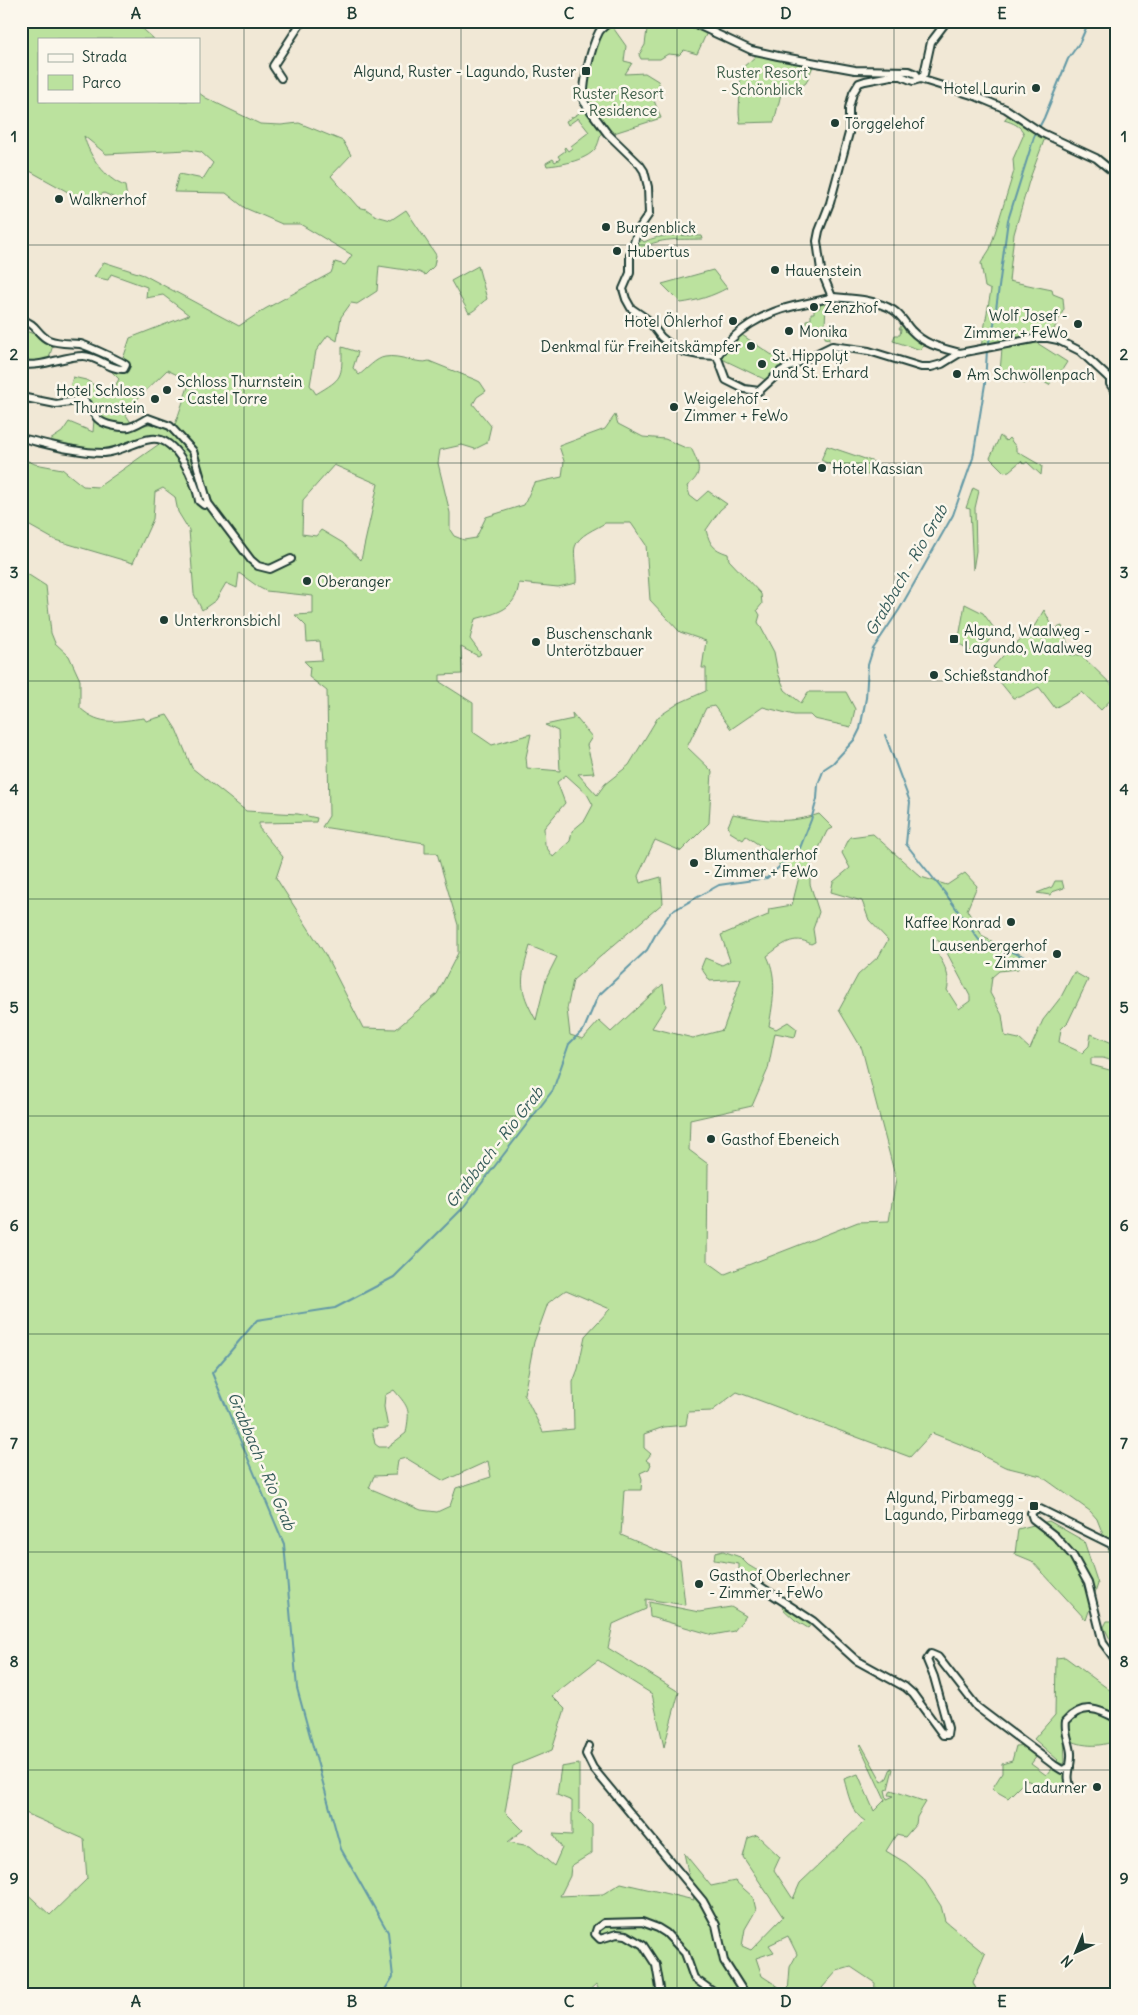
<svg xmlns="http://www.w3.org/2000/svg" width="1138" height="2015" font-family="Delius,sans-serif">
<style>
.green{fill:#bbe29e;stroke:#6d9069;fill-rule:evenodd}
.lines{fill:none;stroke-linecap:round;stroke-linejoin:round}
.stream{stroke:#6399a6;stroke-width:2}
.minor-casing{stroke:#1f3d34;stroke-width:10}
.minor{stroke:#fbf7ec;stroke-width:6}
.grid{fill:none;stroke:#1f3d34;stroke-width:1;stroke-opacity:0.55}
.poi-dot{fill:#1f3d34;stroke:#fbf7ec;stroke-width:2}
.labels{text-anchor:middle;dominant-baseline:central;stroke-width:5;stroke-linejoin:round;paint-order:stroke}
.poi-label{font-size:15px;fill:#1f3d34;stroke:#fbf7ec;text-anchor:start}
.park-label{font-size:15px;fill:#3e5e49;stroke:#fbf7ec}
.water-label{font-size:16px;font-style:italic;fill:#365c5a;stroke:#fbf7ec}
.neatline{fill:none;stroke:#1f3d34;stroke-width:2}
.grid-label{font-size:16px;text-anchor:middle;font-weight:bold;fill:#1f3d34}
</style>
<rect width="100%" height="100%" fill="#f1e8d6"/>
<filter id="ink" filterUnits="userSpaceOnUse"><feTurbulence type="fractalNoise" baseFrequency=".02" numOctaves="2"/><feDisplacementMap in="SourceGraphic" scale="10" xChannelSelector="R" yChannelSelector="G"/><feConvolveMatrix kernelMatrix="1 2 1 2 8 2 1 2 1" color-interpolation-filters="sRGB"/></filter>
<g filter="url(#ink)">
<g class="green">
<path d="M21 21H134L154 39H39V101H199V93L206 98 260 124 281 125 299 123 343 141 351 155 331 176 358 207 366 209 376 216 391 220 406 210 436 255 434 266 425 275 419 272 379 266 377 291 357 304 351 303 341 317 337 341 328 335 316 351 310 385 316 394C343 378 342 378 342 347L358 352 353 368 359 375C366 370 376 358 385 357 400 354 419 365 429 361L476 380 480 382 486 391 477 397 473 404 491 426 487 443 475 449 462 445 440 450 438 463 450 513V530L454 536 464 540 476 538 486 517 524 505 534 483 562 477 564 461 559 446 605 429 615 415 618 424 643 437 665 439 686 448H691C699 464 704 474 687 486L690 496 697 501 708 491 727 504 720 510 706 530C710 545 713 549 728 554L729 560 761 594 762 604 757 610 760 615 758 622 774 652 778 673 785 690 801 703 808 692H846L855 709 851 727 814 719 810 715H794L763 707 731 729 714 706 706 708 687 747 712 771 709 823 681 851 655 840 638 876 640 883 661 877 663 903 573 980 567 1009 570 1035 583 1039 599 1021 611 1032 663 984 666 1006 652 1028 693 1038 723 1030 741 979 710 981 701 968 705 958 722 965 730 961 721 935 768 915 769 909 792 905 799 877 796 869 782 875 777 857 746 836 743 840 730 832 728 826 733 814C764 821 789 824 819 814L833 828 827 831 810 867V884L819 912 813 929 815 942 811 944C793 934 782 945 767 956 778 978 773 1002 769 1026L776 1029 788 1022 797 1029 795 1037 775 1033 768 1069 752 1106 690 1120 689 1150 708 1164 707 1261 725 1274 858 1222 889 1221 896 1179 862 1049 839 1010 858 975 879 956 888 940 869 920 862 901 831 892 833 882 850 868 842 853 850 837 873 834 921 877 947 885 965 873 977 886 967 910 983 937 1022 955 1018 969 999 971 992 977 990 993 1002 1015 1005 1036 1019 1039 1030 1049 1043 1020 1061 997 1074 972 1088 980 1068 1022 1061 1029 1059 1042 1082 1053 1089 1046 1091 1034 1117 1045V1062L1103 1058H1091V1065L1117 1072V1579L1112 1558 1097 1519 1090 1511 1041 1476 1005 1467 985 1457 980 1452 932 1433 910 1457 737 1392 712 1411 688 1412 686 1425 664 1427 644 1434V1448L651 1454 646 1460 651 1464 649 1469 640 1473 642 1479 641 1490H624L621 1535 680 1560 685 1605 646 1599V1609L613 1624 608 1648 679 1692 664 1747 652 1694 598 1660 552 1696 565 1709 552 1750 513 1766 505 1812 523 1830 508 1842 530 1846 554 1866 562 1848 553 1834 572 1835V1801L557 1795 561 1767 579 1764V1812L592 1825V1853L571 1866 570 1876 560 1896 603 1894 621 1883 694 1900 684 1853 711 1886 735 1881 753 1897 756 1910 745 1929 742 1946 751 1950 783 1917 743 1857 748 1838 757 1835 780 1857 774 1870 793 1899 800 1883 865 1821C851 1813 848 1793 844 1779L858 1774 874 1811 885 1800 860 1746 861 1744 882 1782 887 1778 891 1768 893 1769 888 1789 885 1790 887 1799 894 1796 889 1795 891 1790 926 1802 917 1817 916 1824 905 1837 896 1835 886 1851 906 1863 923 1878 941 1906 945 1921 985 1954 973 1982 978 1994H874L875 1983 851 1967 837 1971 822 1988 824 1994H601L596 1984 585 1994H21V1888L50 1915 87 1879 84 1839 21 1811V570L46 586 51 633 55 643 69 656 80 680V708C101 727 118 721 144 718L146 721 167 715 176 729 192 768 246 811 298 814 317 818 316 822 259 823V828L283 857 276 878 325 954 363 1028 396 1029 437 994 458 953V925L437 853H425V843L322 827 329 816 327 691 309 677 310 667 304 661 322 660 320 641 307 642 306 626 295 615 313 614V596L266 591 260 588 239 573 237 588 226 583 216 600 202 610 194 594 189 530 178 512 175 497 163 488 155 492 153 519 133 563 55 540 21 521V458L35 464 62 469 83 486 98 487 162 442 156 435 115 449H89L50 440 62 432 69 422 93 432 94 419 87 407 66 406V400L73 377 86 380 110 395 119 379 108 368 124 356 130 338 189 315 163 295 146 298 147 287 111 274 108 280 94 277 104 262 144 275 239 326 265 309 331 273 335 262 345 265 352 255 300 224H282L245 208 226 193 174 192 179 174 203 179 213 163 201 152 188 150 106 154 84 136C89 156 105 179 125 186L128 204 104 193 86 202 28 170 21 175ZM167 370 190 381 175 425 150 424 134 427 124 412ZM334 465 378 484 361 560 343 543 321 530 316 536 302 534 303 500ZM605 523H631L646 545 650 600 680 632 706 641 702 668H706V691L679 703 658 717 629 765 605 784 597 795 578 774 594 773 587 745 592 737 572 713 573 719 545 725 558 731 560 771 527 768 526 757 531 734 492 745 473 732V703L440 682V675L462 674 461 647 478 656 481 654 470 639 475 619C497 613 516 610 519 583L558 587 576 583C577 573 573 553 575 547 578 535 596 529 605 523ZM566 775 587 794 593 805 585 820 572 831 570 841 553 857 545 845 544 828 565 803 557 782ZM937 939 946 951 970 996V1001L959 1009 947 990C952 975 941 959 933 947ZM530 946 557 957 546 979 536 1020C518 988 520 980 530 946ZM566 1290 610 1309 585 1336 578 1369 573 1382 574 1429 543 1432 524 1394 534 1342 548 1303ZM394 1390C410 1409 410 1409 406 1433L388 1447H379L375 1444 372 1429 388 1428 384 1407 385 1395ZM406 1458 444 1481 488 1461 491 1477 456 1488 450 1506 437 1512 421 1510 369 1488 374 1476 396 1475 398 1460ZM788 1936 797 1954 790 1967 788 1993 762 1976 756 1958 774 1952 769 1945Z"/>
<path d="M648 21H689L708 30 697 54 684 50 679 55 668 54 660 59H641L639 55 645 45Z"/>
<path d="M609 22 626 46 624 61 632 63 625 74 645 73 658 81 661 89 653 98 661 118 611 134 584 97 597 38Z"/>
<path d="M756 51 814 64 806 83 793 92 782 90 774 122 740 123 739 112 741 67H743L755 57Z"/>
<path d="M586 109 602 131C600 136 599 142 597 146 590 160 561 165 547 166L546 163 553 159 555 162 560 159 558 156 565 151 564 148 565 147 568 151 572 148 571 146 589 132 578 118 568 125 566 121Z"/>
<path d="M1011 112 1046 135 1029 181 1014 234 1009 281 1052 290 1053 294 1063 298 1064 309 1052 333 981 347 991 290 985 287 981 263 990 249 1014 171 1013 159 1024 134C1020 125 1013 123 1004 120Z"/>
<path d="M702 236 703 239C679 240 653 236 634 255L631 252 633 246 642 240 644 242C661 233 683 236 702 236Z"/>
<path d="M478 266 487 299C479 304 477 310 469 313L451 281Z"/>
<path d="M713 270 727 288C713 296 696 301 681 303L662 284Z"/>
<path d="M820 304H826L825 325 829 326 830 339 825 338V330L808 329 806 325V320L811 319V313H814V309L820 308Z"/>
<path d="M903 323 906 327 905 331 924 343 921 350 893 341 895 335H900L901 329H899Z"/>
<path d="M26 331 54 342 48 361 24 365 21 392V333Z"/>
<path d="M742 335 781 361V367L766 380 722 359 721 356Z"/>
<path d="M1037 343 1067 362 1055 381 1053 379 1049 385 1031 375 1025 384 1000 371 1002 349Z"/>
<path d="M1000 436 1006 441 1009 438 1016 447V451L1042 466 1041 475 1027 462 1024 464 1021 461 1009 471 1004 472 990 458Z"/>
<path d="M827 446 874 462 868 475 844 471 821 460Z"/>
<path d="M973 488 979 491 975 508 976 551 973 570 970 509 966 508Z"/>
<path d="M965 604 983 613 996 631 978 655 958 643Z"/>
<path d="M1044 610 1054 629 1062 626 1071 655H1081L1117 690V693L1101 710 1082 692 1055 708 1039 687 1020 697 1013 698 1000 682 998 672 993 667 1010 648 1032 630Z"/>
<path d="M1055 881H1062L1064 888 1052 892 1050 895 1037 893 1052 887Z"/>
<path d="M1049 1521 1084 1541 1098 1584 1086 1620 1032 1561 1015 1554 1018 1529Z"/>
<path d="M723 1551 740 1557 748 1565 763 1574 759 1585 739 1572V1564L714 1560 715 1553Z"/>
<path d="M649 1602 699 1612 731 1607 746 1616 734 1631 713 1635 650 1617Z"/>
<path d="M784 1605 812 1623 808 1628 795 1620 782 1608Z"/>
<path d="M1107 1621H1117V1653L1104 1627Z"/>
<path d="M1065 1657 1111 1691 1117 1687V1740C1099 1748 1080 1747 1064 1737L1065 1762 1063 1764 1056 1762 1058 1760 1034 1739 1055 1715 1056 1658Z"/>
<path d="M1029 1745 1037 1756 1031 1764 1046 1775 1054 1765C1065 1771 1071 1778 1072 1791L1060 1794 1026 1780 1008 1798 992 1789 1002 1773V1764L1012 1761 1016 1746Z"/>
</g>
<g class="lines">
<g class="stream">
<path d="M988 345 994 324 1008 220 1034 137 1044 118 1068 59 1080 42 1089 21"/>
<path d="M885 735 910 802 906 844 945 893 979 940 1025 957"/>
<path d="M382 1994 393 1977 388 1932 341 1849 297 1688 284 1544 212 1373 257 1320 335 1308 394 1277 462 1209 553 1090 569 1044 584 1029 598 996 647 950 658 930 671 912 719 885 767 878 800 848 811 820 817 799 818 784 824 769 833 763 855 739 860 729 866 698 868 665 873 649 899 610 953 515 973 458 985 384 987 350"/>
</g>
<defs>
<g id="minor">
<path d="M611 21C606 25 602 27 599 32 591 47 582 85 584 102L607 133 640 165 644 171 648 187 649 214 638 230 630 255V273L623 289 626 299 631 308 647 319 661 337 672 346 684 352 699 355 717 356 726 380 744 389 759 391 781 371 832 346 869 351 921 367H931L942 364 960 353 1038 338H1048L1058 340 1080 351 1110 379"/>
<path d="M689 21 751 50 778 56 855 70 909 71 916 74 920 79 975 96 1006 109 1042 133 1096 158 1117 175"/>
<path d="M281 78 273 66 299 26 294 21"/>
<path d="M832 297C853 299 874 299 893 310 901 315 905 323 911 330 925 345 941 348 960 353"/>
<path d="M21 320C37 323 37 335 49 340 58 344 70 343 80 344 85 345 124 362 126 365L124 369C109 370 98 356 83 356 63 356 41 368 21 364"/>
<path d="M717 356C735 330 763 313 794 306 807 303 819 301 832 297L821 270 817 241 819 231 830 203 849 133V108L853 93 859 83 865 81 891 76H901L913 81 920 79 924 74 931 42 947 21"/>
<path d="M1110 379V384L1117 394"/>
<path d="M21 397 56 404 83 400C90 405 92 413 98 419 104 425 121 428 129 427 135 426 142 421 148 418L170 426 193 451 208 503 251 560 258 566 270 569 291 559"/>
<path d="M21 438C47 444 77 453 104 453 121 452 135 441 151 439 176 435 196 482 199 501L204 505 208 503"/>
<path d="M1117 1547 1040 1509H1036L1031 1513 1033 1519 1055 1536 1073 1556 1088 1583 1103 1643 1117 1662"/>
<path d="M755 1583 813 1621 856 1660 905 1687 913 1694 943 1735H947L948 1728 934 1677 927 1660 931 1654 938 1657 977 1707 1054 1765 1062 1770 1070 1767"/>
<path d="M589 1746 586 1754 593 1768 703 1901 716 1925 724 1961 745 1994"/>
<path d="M1071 1788C1065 1776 1072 1766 1071 1753 1070 1742 1064 1732 1066 1721 1083 1702 1099 1709 1117 1719"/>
<path d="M661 1994 656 1965 643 1945 626 1935 617 1934 600 1939 595 1934 597 1928 604 1923 642 1922 658 1928 666 1933 685 1953 694 1978 716 1994"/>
</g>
</defs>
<use href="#minor" class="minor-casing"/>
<use href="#minor" class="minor"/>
</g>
</g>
<path class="grid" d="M244 21V1994M461 21V1994M677 21V1994M894 21V1994M21 245H1117M21 463H1117M21 681H1117M21 899H1117M21 1116H1117M21 1334H1117M21 1552H1117M21 1770H1117"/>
<g class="poi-dot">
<rect x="581" y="66" width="10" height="10" rx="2.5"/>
<circle cx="1036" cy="88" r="5"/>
<circle cx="835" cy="123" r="5"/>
<circle cx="59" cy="199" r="5"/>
<circle cx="606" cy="227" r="5"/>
<circle cx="617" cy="251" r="5"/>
<circle cx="775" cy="270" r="5"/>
<circle cx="814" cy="307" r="5"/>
<circle cx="733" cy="321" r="5"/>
<circle cx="1078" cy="324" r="5"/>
<circle cx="789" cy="331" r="5"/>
<circle cx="751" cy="346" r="5"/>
<circle cx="762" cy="364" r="5"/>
<circle cx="957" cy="374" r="5"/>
<circle cx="167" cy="390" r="5"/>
<circle cx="155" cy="399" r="5"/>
<circle cx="674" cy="407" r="5"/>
<circle cx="822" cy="468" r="5"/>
<circle cx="307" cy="581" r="5"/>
<circle cx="164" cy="620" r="5"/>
<rect x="949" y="634" width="10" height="10" rx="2.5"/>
<circle cx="536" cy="642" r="5"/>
<circle cx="934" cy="675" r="5"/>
<circle cx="694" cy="863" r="5"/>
<circle cx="1011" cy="922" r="5"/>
<circle cx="1057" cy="954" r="5"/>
<circle cx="711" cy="1139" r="5"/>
<rect x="1029" y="1501" width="10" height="10" rx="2.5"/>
<circle cx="699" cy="1584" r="5"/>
<circle cx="1097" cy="1787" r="5"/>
</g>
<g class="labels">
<g class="poi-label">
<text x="576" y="71" text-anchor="end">Algund, Ruster - Lagundo, Ruster</text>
<text x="1026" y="88" text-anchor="end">Hotel Laurin</text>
<text x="845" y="123">Törggelehof</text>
<text x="69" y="199">Walknerhof</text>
<text x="616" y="227">Burgenblick</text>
<text x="627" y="251">Hubertus</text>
<text x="785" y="270">Hauenstein</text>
<text x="824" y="307">Zenzhof</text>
<text x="1068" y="315" text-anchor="end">Wolf Josef -<tspan x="1068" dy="17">Zimmer + FeWo</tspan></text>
<text x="723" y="321" text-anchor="end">Hotel Öhlerhof</text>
<text x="799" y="331">Monika</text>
<text x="741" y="346" text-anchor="end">Denkmal für Freiheitskämpfer</text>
<text x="772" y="355">St. Hippolyt<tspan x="772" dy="17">und St. Erhard</tspan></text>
<text x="967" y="374">Am Schwöllenpach</text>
<text x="177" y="381">Schloss Thurnstein<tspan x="177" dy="17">- Castel Torre</tspan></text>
<text x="145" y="390" text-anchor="end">Hotel Schloss<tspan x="145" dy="17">Thurnstein</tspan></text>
<text x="684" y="398">Weigelehof -<tspan x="684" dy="17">Zimmer + FeWo</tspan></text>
<text x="832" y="468">Hotel Kassian</text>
<text x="317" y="581">Oberanger</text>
<text x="174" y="620">Unterkronsbichl</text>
<text x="964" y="630">Algund, Waalweg -<tspan x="964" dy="17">Lagundo, Waalweg</tspan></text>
<text x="546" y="633">Buschenschank<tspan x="546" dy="17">Unterötzbauer</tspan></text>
<text x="944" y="675">Schießstandhof</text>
<text x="704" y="854">Blumenthalerhof<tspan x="704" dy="17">- Zimmer + FeWo</tspan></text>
<text x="1001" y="922" text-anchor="end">Kaffee Konrad</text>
<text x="1047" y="945" text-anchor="end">Lausenbergerhof<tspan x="1047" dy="17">- Zimmer</tspan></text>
<text x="721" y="1139">Gasthof Ebeneich</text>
<text x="1024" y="1497" text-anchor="end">Algund, Pirbamegg -<tspan x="1024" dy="17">Lagundo, Pirbamegg</tspan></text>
<text x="709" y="1575">Gasthof Oberlechner<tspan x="709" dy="17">- Zimmer + FeWo</tspan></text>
<text x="1087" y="1787" text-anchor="end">Ladurner</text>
</g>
<g class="park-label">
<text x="762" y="72">Ruster Resort<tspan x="762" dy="17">- Schönblick</tspan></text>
<text x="618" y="93">Ruster Resort<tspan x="618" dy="17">- Residence</tspan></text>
</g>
<g class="water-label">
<text transform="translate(906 570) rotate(-60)">Grabbach - Rio Grab</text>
<text transform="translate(494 1147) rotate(-52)">Grabbach - Rio Grab</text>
<text transform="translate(262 1461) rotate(67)">Grabbach - Rio Grab</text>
</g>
</g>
<rect width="1138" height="2015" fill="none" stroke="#fbf7ec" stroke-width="55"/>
<rect x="38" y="38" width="162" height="65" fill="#fbf7ec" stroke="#a3ada2"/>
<rect x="48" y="54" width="25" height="8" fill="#fbf7ec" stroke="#a3ada2"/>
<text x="82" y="62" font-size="15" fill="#1f3d34">Strada</text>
<rect x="48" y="75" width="25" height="15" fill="#bbe29e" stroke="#a3ada2"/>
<text x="82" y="88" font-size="15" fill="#1f3d34">Parco</text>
<g transform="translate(1076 1952) rotate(224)" stroke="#fbf7ec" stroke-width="4" paint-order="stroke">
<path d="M0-4L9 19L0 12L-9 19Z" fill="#1f3d34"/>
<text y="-8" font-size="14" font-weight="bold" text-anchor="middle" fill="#1f3d34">N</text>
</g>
<rect x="28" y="28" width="1082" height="1960" class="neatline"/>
<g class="grid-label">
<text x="136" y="19">A</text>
<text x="352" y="19">B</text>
<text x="569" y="19">C</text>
<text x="786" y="19">D</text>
<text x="1002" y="19">E</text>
<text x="14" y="142">1</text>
<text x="1124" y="142">1</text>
<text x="14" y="360">2</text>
<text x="1124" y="360">2</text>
<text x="14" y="578">3</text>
<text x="1124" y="578">3</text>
<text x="14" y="795">4</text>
<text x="1124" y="795">4</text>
<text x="14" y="1013">5</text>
<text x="1124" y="1013">5</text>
<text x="14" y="1231">6</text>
<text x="1124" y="1231">6</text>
<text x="14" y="1449">7</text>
<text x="1124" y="1449">7</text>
<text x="14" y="1667">8</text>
<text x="1124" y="1667">8</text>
<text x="14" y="1884">9</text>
<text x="1124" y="1884">9</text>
<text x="136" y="2007">A</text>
<text x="352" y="2007">B</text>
<text x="569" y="2007">C</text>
<text x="786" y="2007">D</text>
<text x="1002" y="2007">E</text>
</g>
</svg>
